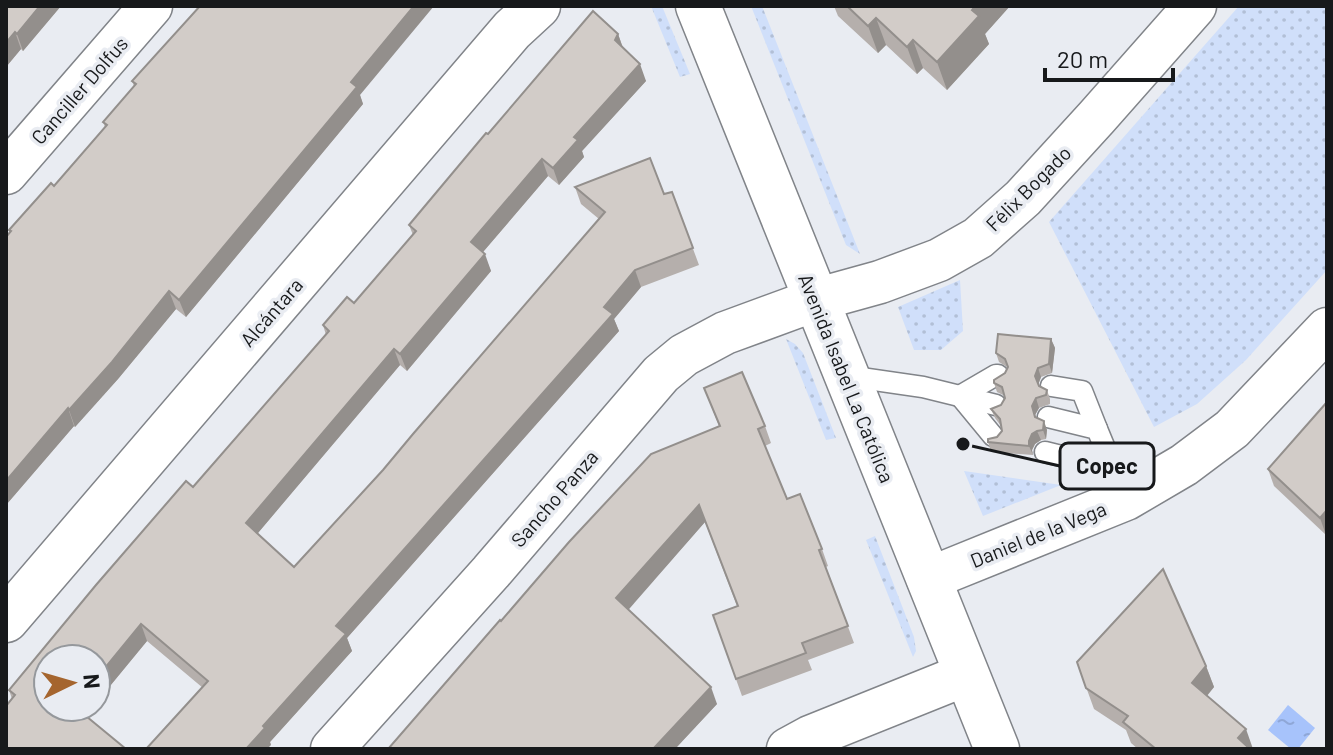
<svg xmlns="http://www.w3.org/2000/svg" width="1333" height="755" font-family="Barlow,sans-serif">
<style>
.grass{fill:url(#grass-dots)}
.water{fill:url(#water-ripples)}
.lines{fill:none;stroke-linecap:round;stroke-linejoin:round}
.service-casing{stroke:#818489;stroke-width:23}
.minor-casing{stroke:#818489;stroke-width:45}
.tertiary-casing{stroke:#818489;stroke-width:47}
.secondary-casing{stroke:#818489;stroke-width:47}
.service{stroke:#fff;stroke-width:20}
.minor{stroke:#fff;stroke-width:42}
.tertiary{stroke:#fff;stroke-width:44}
.secondary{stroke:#fff;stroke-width:44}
.wall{fill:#b5afac}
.shaded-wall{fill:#938f8c}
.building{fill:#d2ccc8;stroke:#938f8c;stroke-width:2}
.labels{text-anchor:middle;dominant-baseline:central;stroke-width:7;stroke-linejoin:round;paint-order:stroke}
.street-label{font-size:20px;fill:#17191b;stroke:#e9ecf2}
.leader{fill:none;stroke:#17191b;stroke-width:3}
.callout-dot{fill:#17191b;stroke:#e9ecf2;stroke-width:3}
.callout{fill:#e9ecf2;stroke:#17191b;stroke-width:3}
.callout-label{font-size:22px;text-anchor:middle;font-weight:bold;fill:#17191b}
</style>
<defs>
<pattern id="grass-dots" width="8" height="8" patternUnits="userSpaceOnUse" patternTransform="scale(2)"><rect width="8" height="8" fill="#d0dffa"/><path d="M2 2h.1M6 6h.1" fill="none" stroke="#b2bfd6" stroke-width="1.8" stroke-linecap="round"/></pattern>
<pattern id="water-ripples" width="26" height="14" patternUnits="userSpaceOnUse" patternTransform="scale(2)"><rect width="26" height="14" fill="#a7c3fb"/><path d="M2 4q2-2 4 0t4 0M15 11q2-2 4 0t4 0" fill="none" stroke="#8fa7d7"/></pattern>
</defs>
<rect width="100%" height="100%" fill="#e9ecf2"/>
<g class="grass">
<path d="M651 6H662L690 74 680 77Z"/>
<path d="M751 6H762L860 254 846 245Z"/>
<path d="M1239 6H1327V270L1246 360 1197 404 1154 427 1049 222Z"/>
<path d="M960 280 963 331 941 350H914L898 307Z"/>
<path d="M786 339 795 344 803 353 836 438 826 440Z"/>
<path d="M964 471 1061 485 983 516Z"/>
<path d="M875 536 914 637 916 651 913 657 866 540Z"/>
</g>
<path class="water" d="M1288 705 1315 728 1298 749H1291L1268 730Z"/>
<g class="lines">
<defs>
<g id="service">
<path d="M847 376 923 387 996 405"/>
<path d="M1051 386 1082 391 1097 429"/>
<path d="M960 396 993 436"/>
<path d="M960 396 996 375H998"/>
<path d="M1048 417 1097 429 1126 499"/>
<path d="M1045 452 1114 469"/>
</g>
<g id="minor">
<path d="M6 173 151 6"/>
<path d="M928 579 1126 499 1184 465 1232 429 1327 329"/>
<path d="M332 749 491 572 661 374 684 355 725 333 815 300 880 282 939 260 978 238 1023 198 1097 117 1195 6"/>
<path d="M788 749 810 737 967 674"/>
</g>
<path id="tertiary" d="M6 620 512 30 538 6"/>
<path id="secondary" d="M698 6C796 254 898 501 997 749"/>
</defs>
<use href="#service" class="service-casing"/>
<use href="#minor" class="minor-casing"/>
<use href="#tertiary" class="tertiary-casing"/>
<use href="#secondary" class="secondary-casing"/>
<use href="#service" class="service"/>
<use href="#minor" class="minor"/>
<use href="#tertiary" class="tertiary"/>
<use href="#secondary" class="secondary"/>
</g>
<g class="wall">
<path d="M6 6H61L23 51 21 49 6 67Z"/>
<path d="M834 6H1010L985 34 989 44 947 90 923 68 917 74 886 45 878 53 838 16Z"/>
<path d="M618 34 623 48 646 81 582 151 584 157 559 185 548 176 483 252 491 271 407 371 400 365 257 534 294 567 383 470 599 219 581 204 575 187 664 194 672 192 699 265 641 287 614 319 619 331 347 638 352 651 270 742 271 745 147 641 96 703V659L12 699 9 690 193 487 326 335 323 325 354 303 413 235 409 225 488 134Z"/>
<path d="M132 81 360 95 363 104 186 317 176 309 118 379 75 427 74 426 6 505V237L10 232 9 230 54 186 105 127 103 122 134 86Z"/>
<path d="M1051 339 1055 348 1052 373 1041 377 1038 385 1039 386 1047 390 1050 399V404L1039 408 1035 415 1047 430 1046 439 1041 440 1035 444 1032 450 1033 455 991 452 988 442 997 437 1002 431 1001 426 995 418 991 409 1001 405 1005 398V396L997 392 994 383 1005 373 1007 367 999 362 996 353Z"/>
<path d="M704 388 765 426 771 443 765 446 787 499 822 549 828 566 826 567 854 643 808 660 812 670 742 696 713 615 737 606 705 522 628 609 717 704 675 749H388L501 621 719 426Z"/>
<path d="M1327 402V534L1326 535 1274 486 1268 469Z"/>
<path d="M1077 662 1206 666 1214 687 1207 696 1253 749H1138L1131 743 1126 730 1094 709Z"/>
</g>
<g class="shaded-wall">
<path d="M40 6H61L23 51 17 34Z"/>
<path d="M414 6H434L360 95 363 104 186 317 179 300 351 82Z"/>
<path d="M975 6H1010L985 34 989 44 947 90 937 62Z"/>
<path d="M876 18 886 45 878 53 868 26Z"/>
<path d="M15 32 21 49 6 67V43Z"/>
<path d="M618 34 624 51 615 40Z"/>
<path d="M913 40 923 68 917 74 907 47Z"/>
<path d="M640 64 646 81 582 151 584 157 559 185 553 168 574 137Z"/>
<path d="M542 159 548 176 477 259 471 242Z"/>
<path d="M485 254 491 271 407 371 400 354Z"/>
<path d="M635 270 641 287 614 319 619 331 347 638 352 651 270 742 271 745 267 749H246L336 626Z"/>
<path d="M169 291 176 309 118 379 75 427 69 410Z"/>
<path d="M1051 339 1055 348 1052 373 1049 364Z"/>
<path d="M394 349 400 365 252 540 246 523Z"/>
<path d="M1038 368 1041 377 1038 385 1035 376Z"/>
<path d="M1036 398 1039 408 1035 415 1039 426 1032 406Z"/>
<path d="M68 408 74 426 6 505V481Z"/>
<path d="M1044 421 1047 430 1046 439 1043 430Z"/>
<path d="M1037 431 1041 440 1035 444 1032 450 1033 455 1029 446V441L1032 434Z"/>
<path d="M699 505 705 522 623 616 616 598Z"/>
<path d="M1327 510V534L1326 535 1320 518Z"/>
<path d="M141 624 147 641 96 703V679Z"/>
<path d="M1206 666 1214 687 1200 704 1192 683Z"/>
<path d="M711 687 717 704 675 749H655L654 748Z"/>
<path d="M74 707H93L80 723Z"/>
<path d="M1246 729 1253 749H1242L1238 738Z"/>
</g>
<g class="building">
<path d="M6 6H40L17 34 15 32 6 43Z"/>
<path d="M200 6H414L351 82 357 87 179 300 169 291 112 362 69 410 68 408 6 481V237L11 231 9 230 51 183 54 186 107 125 103 122 136 84 132 81Z"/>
<path d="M847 6H975L972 10 979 16 937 62 913 40 907 47 876 18 868 26Z"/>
<path d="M593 11 618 34 615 40 640 64 574 137 578 140 553 168 542 159 471 242 485 254 400 354 394 349 246 523 294 567 383 470 413 434 605 212 575 187 650 158 664 194 672 192 693 248 635 270 604 307 613 314 336 626 346 634 263 726 265 728 246 749H146L208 681 141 624 96 679V659H48V707H75L126 749H6V706L15 695 9 690 96 585 186 481 193 487 329 331 323 325 347 297 354 303 416 231 409 225 486 133 488 134Z"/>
<path d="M998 334 1051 339 1049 364 1038 368 1035 376 1039 386 1047 390 1046 395 1036 398 1032 406 1035 417 1044 421 1043 430 1037 431 1032 434 1029 441V446L988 442V439L997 437 1002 431 1000 419 991 409 1001 405 1005 398 1002 387 994 383V380L1005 373 1008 367 1005 359 996 353Z"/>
<path d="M742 372 765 426 758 429 787 499 800 494 822 549 819 550 848 626 802 643 806 653 736 679 713 615 738 606 699 505 616 598 711 687 654 748 656 749H388L500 620 501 621 569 542 651 454 720 426 704 388Z"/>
<path d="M1327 402V510L1320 518 1268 469Z"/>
<path d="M1163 569 1206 666 1192 683 1246 729 1238 738 1250 749H1156L1123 722 1128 716 1086 688 1077 662Z"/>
</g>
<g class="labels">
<g class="street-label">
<text transform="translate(79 90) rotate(-49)">Canciller Dolfus</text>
<text transform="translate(1028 188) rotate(-45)">Félix Bogado</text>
<text transform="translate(271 312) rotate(-49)">Alcántara</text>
<text transform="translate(847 378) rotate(68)">Avenida Isabel La Católica</text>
<text transform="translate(554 498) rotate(-49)">Sancho Panza</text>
<text transform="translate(1038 534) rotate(-22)">Daniel de la Vega</text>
</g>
</g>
<path class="leader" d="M963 444L1060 466"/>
<circle class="callout-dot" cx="963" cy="444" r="8"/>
<rect class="callout" x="1060" y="443" width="94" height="46" rx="8"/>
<g class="callout-label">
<text x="1107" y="474">Copec</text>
</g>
<rect width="1333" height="755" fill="none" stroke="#17191b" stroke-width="16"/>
<g transform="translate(72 683) rotate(85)"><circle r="38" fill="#e9ecf2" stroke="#95989c" stroke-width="2"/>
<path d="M0-6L14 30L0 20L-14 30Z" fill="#a5652e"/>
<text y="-12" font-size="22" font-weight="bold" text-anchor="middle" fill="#17191b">N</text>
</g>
<path d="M1045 68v12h128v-12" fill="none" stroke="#17191b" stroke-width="4"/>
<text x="1057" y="68" font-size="24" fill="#17191b" stroke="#e9ecf2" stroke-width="6" paint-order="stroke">20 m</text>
</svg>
